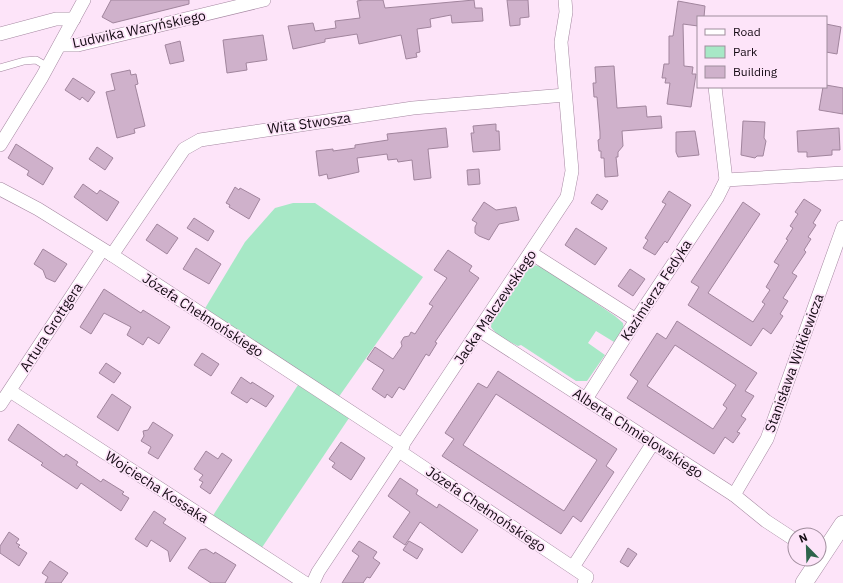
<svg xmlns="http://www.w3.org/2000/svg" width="843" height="583" font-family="'IBM Plex Sans',sans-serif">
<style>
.green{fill:#a7e8c6}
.building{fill:#cfb1cb;stroke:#a1859d;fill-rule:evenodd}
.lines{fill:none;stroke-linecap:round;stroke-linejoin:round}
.service-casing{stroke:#a588a1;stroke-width:8}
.minor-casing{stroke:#a588a1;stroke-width:14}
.tertiary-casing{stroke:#a588a1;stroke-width:18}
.service{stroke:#fff;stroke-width:7}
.minor{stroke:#fff;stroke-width:13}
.tertiary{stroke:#fff;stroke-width:17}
.labels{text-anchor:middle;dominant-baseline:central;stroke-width:3.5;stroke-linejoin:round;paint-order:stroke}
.street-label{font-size:14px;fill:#140a13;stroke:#fde4f9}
</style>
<rect width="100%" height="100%" fill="#fde4f9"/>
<g class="green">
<path d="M293 203H315L423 277 338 398 204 310 245 242 275 208Z"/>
<path d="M534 265 543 267 615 316 623 323 624 330 614 342 596 331 588 343 605 355 587 381H576L521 345 518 346C508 341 497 336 491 327L492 320 526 269Z"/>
<path d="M298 385 349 418 261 549 212 517Z"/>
</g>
<g class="building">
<path d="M111 0H189V4L113 23 102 17Z"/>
<path d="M363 0H383L385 8 474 0 475 8H482L483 21 452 23 451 15 430 19 431 27 417 29 420 52 416 53 417 57 406 59 401 35 359 44 357 34 325 39V42L293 49 288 26 313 23 315 31 336 28 335 21 360 18 357 1Z"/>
<path d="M507 0H528L529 17 520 18V25L510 26Z"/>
<path d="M678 1 705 6 704 17H698V26L683 24 684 66 693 67 692 74H696L691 107 667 104 670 83H665L666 78H662L664 64H669V36H673Z"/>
<path d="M826 24 841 27 837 54 826 52Z"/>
<path d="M263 35 267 60 246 63 247 70 227 73 223 40Z"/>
<path d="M180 41 184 61 170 64 165 45Z"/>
<path d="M614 66 617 108 646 106 647 117 661 116 662 128 622 131 623 146 618 152V157H616L618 176 605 177 604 158H601V151H599L598 140 600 139V132L597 97H594L593 83H596L595 67Z"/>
<path d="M130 70 131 75 136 74 138 84 135 85 145 126 134 129 135 133 117 138 106 92 115 90 111 74Z"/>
<path d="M73 78 95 92 88 102 82 97 80 100 65 90Z"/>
<path d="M826 85 843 88V114L819 110 823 87H826Z"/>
<path d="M743 121 765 122 764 138 766 141 763 156H757L755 158 741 155Z"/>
<path d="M496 124V131H499L500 150 473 152 471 133H474L473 126Z"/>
<path d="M446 128 448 147 428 149 431 178 414 180 412 160 398 162 397 159 388 160 387 154 357 158 359 172 328 179 327 174 319 176 316 151 333 149V151L355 148V145L388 140 387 134Z"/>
<path d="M839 128 840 150H832V155L807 157V152H798L797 131Z"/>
<path d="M695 131 699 155 678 157 676 152V132Z"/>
<path d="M16 144 53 168 43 185 27 175 29 171 8 158Z"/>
<path d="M97 147 113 158 105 170 89 159Z"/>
<path d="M479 169 480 184 468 185 467 170Z"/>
<path d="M83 184 97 194 100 190 119 202 107 221 74 197Z"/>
<path d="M235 187 239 190 240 188 260 199 249 219 229 207 230 205 226 203Z"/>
<path d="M669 191 691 205 667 243 665 241 655 255 643 248 648 240 645 238 666 204 662 202Z"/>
<path d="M597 194 608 201 602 210 591 203Z"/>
<path d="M804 199 821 210 813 223 816 225 808 237 811 239 804 250 806 252 792 273 797 276 783 298 788 301 780 314 783 316 771 334 763 328 751 346 688 305 699 287 691 282 743 202 760 214 708 293 753 322 765 304 762 302 770 290 766 287 779 265 774 262 788 240 786 239 793 228 790 226 798 214 795 212Z"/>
<path d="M484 202 496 210 516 207 519 220 499 224 489 240 479 236 475 233V227L477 223 472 220Z"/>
<path d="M194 218 214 231 208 241 187 228Z"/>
<path d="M157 224 178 238 167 254 146 240Z"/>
<path d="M576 228 607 248 595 265 565 245Z"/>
<path d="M196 248 221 264 209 284 183 269Z"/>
<path d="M43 249 67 264 55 282 46 278 43 270 34 264Z"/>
<path d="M448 250 472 266 469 271 479 278 435 342 437 343 429 356 426 354 404 390 399 387 392 398 387 394 385 398 372 389 384 370 367 359 375 347 393 359 402 346 401 342 404 337 409 336 411 332 415 334 433 306 429 304 447 278 434 270Z"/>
<path d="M630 269 645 279 633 296 618 286Z"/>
<path d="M104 289 141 313 143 310 170 327 159 344 148 337 143 345 127 335 131 327 104 313 91 334 80 327Z"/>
<path d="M677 321 757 373 745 391 754 396 741 416 746 419 737 432 740 433 733 443 725 437 714 454 627 398 638 381 630 375 657 333 666 339ZM675 345 736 385 723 405 727 408 713 429 647 386Z"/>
<path d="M202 353 219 364 211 376 194 365Z"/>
<path d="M106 363 121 373 114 383 99 373Z"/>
<path d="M498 371 617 449 606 466 614 472 581 522 573 516 561 534 442 456 454 439 445 433 478 383 487 388ZM496 394 597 460 564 511 463 445Z"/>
<path d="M241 377 251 384 252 382 274 396 266 407 251 398 247 403 231 393Z"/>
<path d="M112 394 131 407 118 431 97 417Z"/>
<path d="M153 422 173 435 158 459 148 453 151 447 141 441 144 436 143 431 148 430Z"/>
<path d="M18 424 64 457 66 454 78 462 76 465 101 482 103 479 124 492 122 494 129 498 121 511 81 483 77 489 41 465 43 463 8 440Z"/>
<path d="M341 442 365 458 351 480 332 467 335 463 329 459Z"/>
<path d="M206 451 218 459 222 453 232 460 210 494 200 487 203 482 199 480 203 475 194 469Z"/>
<path d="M400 478 418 490 416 494 437 508 439 504 478 530 462 553 420 522 405 545 393 537 410 512 388 496Z"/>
<path d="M154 511 166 519 163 523 186 538 170 562 168 551 151 540 147 547 135 539Z"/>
<path d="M9 532 19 539 16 543 20 545 18 547 27 553 19 566 0 553V546Z"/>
<path d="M359 541 377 552 373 558 380 563 370 578 367 577 363 583H342L359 556 352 551Z"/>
<path d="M409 541 423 549 417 559 403 550Z"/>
<path d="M628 548 637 554 628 567 620 562Z"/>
<path d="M206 549 214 554 215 552 236 565 225 583H211L188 568 200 550Z"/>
<path d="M50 561 68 573 61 583H45L48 577 42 573Z"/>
</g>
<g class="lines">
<defs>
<path id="service" d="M0 68 24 61 36 60 48 67"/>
<g id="minor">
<path d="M0 34 56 19H74"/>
<path d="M60 45H78L264 0"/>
<path d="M715 87 726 180"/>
<path d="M0 145 42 77 84 0"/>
<path d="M0 189 38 209 112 255 403 446"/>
<path d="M531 253 636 320"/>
<path d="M112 255 184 149 200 140 413 108 565 95"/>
<path d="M479 330 734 495 766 521 795 540"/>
<path d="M10 391 305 583"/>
<path d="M586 399 636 320 717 198 726 180 843 173"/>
<path d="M0 405 102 250"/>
<path d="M399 451 587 577 584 583"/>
<path d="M734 495 767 439 843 227"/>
<path d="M573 567 653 443"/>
<path d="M313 583 318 572 567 197 572 171 561 42 566 12 565 0"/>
</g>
<path id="tertiary" d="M804 583 843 524"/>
</defs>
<use href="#service" class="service-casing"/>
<use href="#minor" class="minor-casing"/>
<use href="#tertiary" class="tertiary-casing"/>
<use href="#service" class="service"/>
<use href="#minor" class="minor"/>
<use href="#tertiary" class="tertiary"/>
</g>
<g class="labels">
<g class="street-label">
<text transform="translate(139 29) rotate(-12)">Ludwika Waryńskiego</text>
<text transform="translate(309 123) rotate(-8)">Wita Stwosza</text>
<text transform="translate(656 290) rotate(-57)">Kazimierza Fedyka</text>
<text transform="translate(495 307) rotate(-56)">Jacka Malczewskiego</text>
<text transform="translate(203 315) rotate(33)">Józefa Chełmońskiego</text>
<text transform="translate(51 327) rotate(-57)">Artura Grottgera</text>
<text transform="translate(794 363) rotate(-70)">Stanisława Witkiewicza</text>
<text transform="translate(638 433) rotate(33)">Alberta Chmielowskiego</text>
<text transform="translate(157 487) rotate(33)">Wojciecha Kossaka</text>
<text transform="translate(486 509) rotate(34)">Józefa Chełmońskiego</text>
</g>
</g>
<rect x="697" y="16" width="130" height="72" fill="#fde4f9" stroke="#a08d9d"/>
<rect x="705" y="29" width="20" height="6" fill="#ffffff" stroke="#a08d9d"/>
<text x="733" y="36" font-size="12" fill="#140a13">Road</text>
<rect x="705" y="46" width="20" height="12" fill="#a7e8c6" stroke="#a08d9d"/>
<text x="733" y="56" font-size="12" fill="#140a13">Park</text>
<rect x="705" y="66" width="20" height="12" fill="#cfb1cb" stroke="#a08d9d"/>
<text x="733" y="76" font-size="12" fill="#140a13">Building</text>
<g transform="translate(807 547) rotate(337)"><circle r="19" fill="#fde4f9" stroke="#a08d9d"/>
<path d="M0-3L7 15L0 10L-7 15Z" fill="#2e644b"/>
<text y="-6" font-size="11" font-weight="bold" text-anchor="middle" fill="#140a13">N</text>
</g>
</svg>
